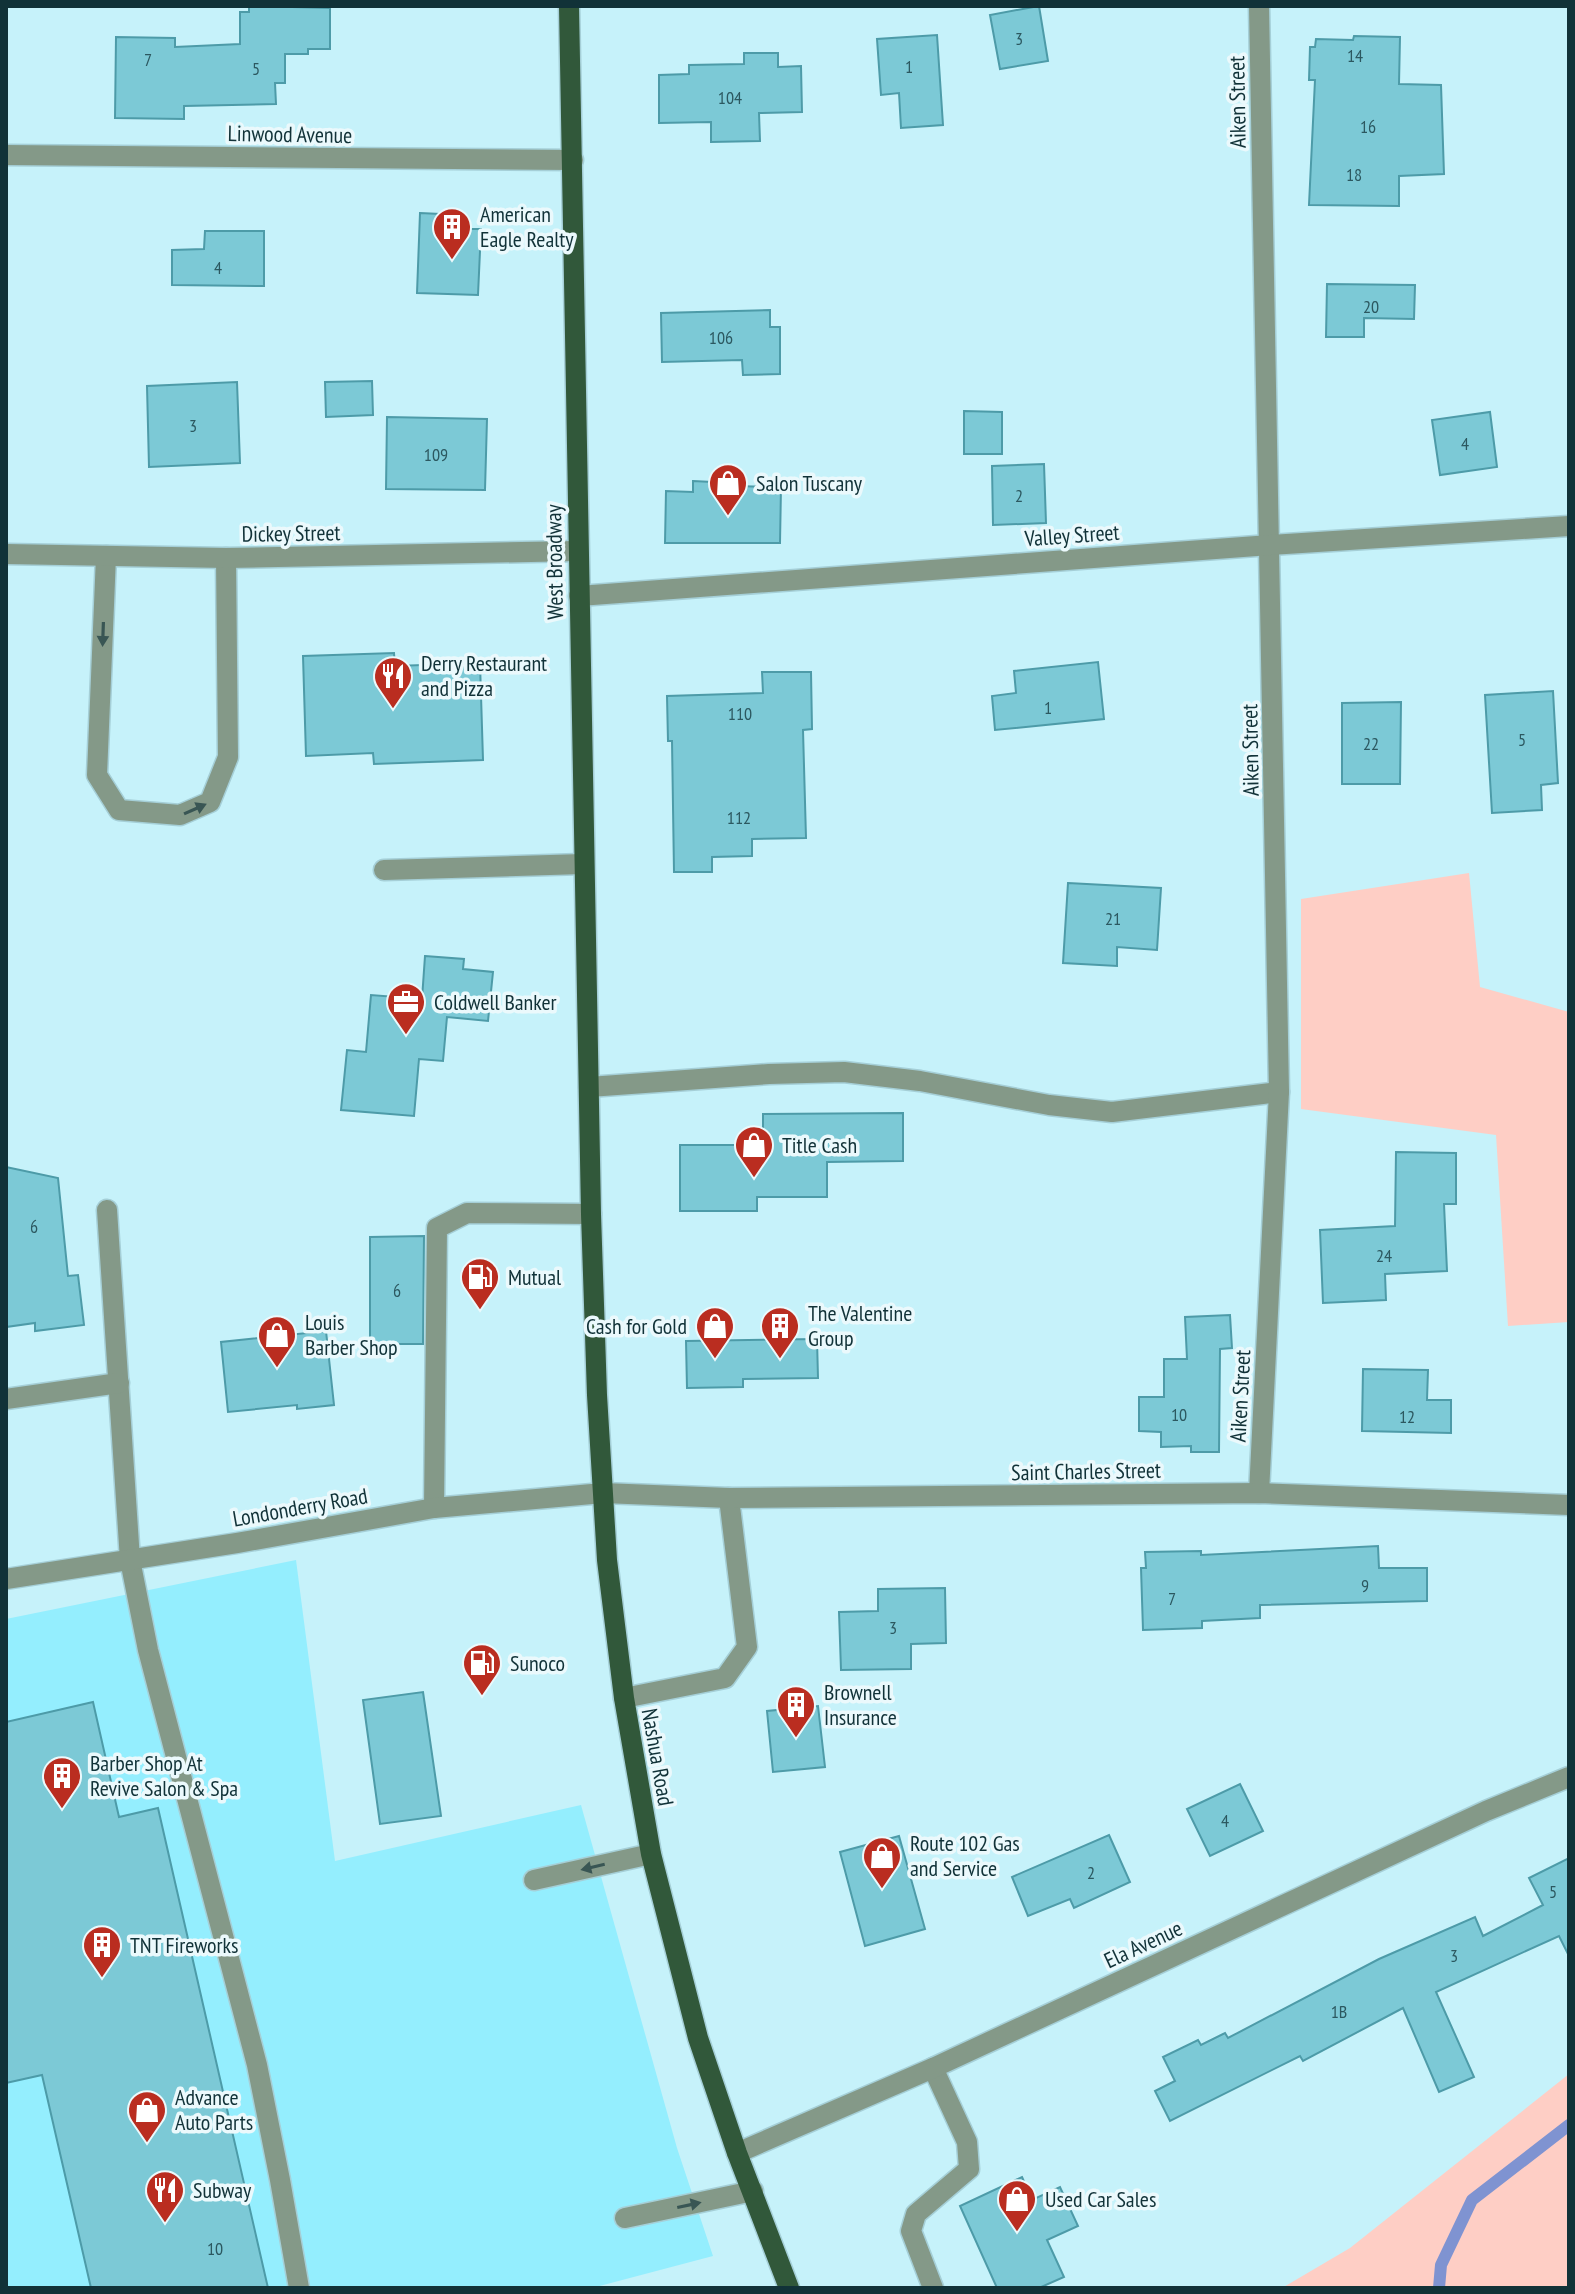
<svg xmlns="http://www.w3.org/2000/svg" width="1575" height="2294" font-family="'PT Sans Narrow',sans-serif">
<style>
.built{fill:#94eefe}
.green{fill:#fecec5}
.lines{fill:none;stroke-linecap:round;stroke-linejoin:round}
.stream{stroke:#7f93d1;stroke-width:12}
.building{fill:#7cc9d6;stroke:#4d9ba8;stroke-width:2}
.service-casing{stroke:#a5cfd7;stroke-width:23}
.minor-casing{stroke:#a5cfd7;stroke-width:23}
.primary-casing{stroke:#a5cfd7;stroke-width:23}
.service{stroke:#849988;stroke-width:20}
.minor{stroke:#849988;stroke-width:20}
.primary{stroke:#31583a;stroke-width:20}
.oneway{fill:#395654}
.labels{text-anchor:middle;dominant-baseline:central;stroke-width:7;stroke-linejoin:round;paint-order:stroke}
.number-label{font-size:18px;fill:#2c5860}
.street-label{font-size:22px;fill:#113238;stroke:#ebf9fc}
.poi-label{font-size:22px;fill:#113238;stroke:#ebf9fc;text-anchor:start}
</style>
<rect width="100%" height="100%" fill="#c6f2fa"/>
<path class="built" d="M296 1560 335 1861 581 1805 677 2148 713 2256 592 2288H6V1619Z"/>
<g class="green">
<path d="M1469 873 1480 987 1569 1012V1322L1508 1326 1496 1135 1301 1109V899Z"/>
<path d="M1569 2074V2288H1282L1350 2248Z"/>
</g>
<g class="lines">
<path class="stream" d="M1439 2288 1441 2265 1472 2200 1569 2125"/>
</g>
<g class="building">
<path d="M249 6 330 8V49H308V54H285V83H275L276 104 184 106V119L115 118 116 37 175 38V47L240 44V12H249Z"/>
<path d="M1039 6 1048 61 1000 69 990 15Z"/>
<path d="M937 35 943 125 901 128 899 93 881 95 877 39Z"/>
<path d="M1354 36 1400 37 1399 84 1441 85 1444 174 1399 176V206L1309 205 1315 80H1309L1310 47H1315L1316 39 1353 40Z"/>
<path d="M744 53H778V67L801 66 802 112 759 113 760 141 711 142V122L659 123V75L689 74V65L744 64Z"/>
<path d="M420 213 461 215V229H481L478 295 417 293Z"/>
<path d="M205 231H264V286L172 285V250L204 249Z"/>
<path d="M1327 284 1415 285 1414 319 1364 318V337H1326Z"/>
<path d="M770 310V327H780V374L743 375 742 360 662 362 661 313Z"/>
<path d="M372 381 373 415 326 417 325 382Z"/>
<path d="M237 382 240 463 149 467 147 386Z"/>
<path d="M964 411 1002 412V454H964Z"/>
<path d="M1490 412 1497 467 1440 475 1432 420Z"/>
<path d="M387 417 487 419 485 490 386 489Z"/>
<path d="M1044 464 1046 523 993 525 992 466Z"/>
<path d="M693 481 732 483V486L781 487 780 543H665L666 491 693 492Z"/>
<path d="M394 653 395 666 480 663 483 760 374 764 373 753 306 756 303 656Z"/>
<path d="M1098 662 1104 719 995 730 992 696 1016 693 1014 671Z"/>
<path d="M762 672H811L812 729 803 730 806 838 752 839V856L712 857V872H674L672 741H668L667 696 763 693Z"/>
<path d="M1553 691 1558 783 1541 785 1542 810 1492 813 1485 695Z"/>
<path d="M1401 702 1400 784H1342V703Z"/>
<path d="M1068 883 1161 888 1157 950 1117 947V966L1063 963Z"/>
<path d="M425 956 464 959 463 969 493 972 488 1021 447 1017 443 1061 419 1059 414 1116 341 1110 347 1050 366 1052 371 995 422 999Z"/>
<path d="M903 1113V1161L827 1162V1197H757V1211H680V1145H763V1114Z"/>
<path d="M1396 1152 1456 1153V1204H1444L1447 1271 1385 1274 1386 1300 1323 1303 1320 1230 1395 1226Z"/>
<path d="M6 1167 58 1178 68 1276 78 1275 84 1325 35 1331V1323L6 1327Z"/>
<path d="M424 1236 423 1344H370V1237Z"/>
<path d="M1230 1315 1232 1348 1220 1349 1219 1452H1191V1446L1161 1447V1432L1139 1431V1397H1164V1359H1187L1185 1317Z"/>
<path d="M326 1331 334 1405 297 1409V1405L228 1412 221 1342Z"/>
<path d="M817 1339 818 1378 743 1379V1387L687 1388 686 1341Z"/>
<path d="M1363 1369 1428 1370 1427 1400H1451V1433L1362 1431Z"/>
<path d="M1378 1546 1379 1568H1427V1601L1260 1605V1618L1202 1621V1628L1143 1630 1141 1568H1146L1145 1552 1201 1551V1555Z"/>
<path d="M945 1588 946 1643 911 1644V1669L841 1670 839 1612 878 1611V1589Z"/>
<path d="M423 1692 441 1816 380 1824 363 1700Z"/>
<path d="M93 1702 119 1817 158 1808 268 2288H91L42 2075 6 2083V1722Z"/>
<path d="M818 1706 825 1767 773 1772 767 1711Z"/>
<path d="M1240 1784 1263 1831 1210 1856 1187 1809Z"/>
<path d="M1109 1835 1130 1882 1074 1908 1070 1899 1028 1916 1012 1877Z"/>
<path d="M899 1836 925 1929 865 1946 840 1852Z"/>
<path d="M1569 1858V1956L1559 1936 1436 1992 1474 2077 1439 2092 1403 2008 1303 2061 1300 2056 1170 2121 1155 2091 1175 2081 1163 2057 1198 2040 1201 2045 1225 2033 1228 2038 1379 1959 1475 1917 1483 1936 1543 1905 1529 1878Z"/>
<path d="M1022 2177 1032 2200 1060 2187 1078 2226 1047 2240 1064 2277 1039 2288H997L960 2206Z"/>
</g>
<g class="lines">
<defs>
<g id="service">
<path d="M106 556 97 775 119 810 180 815 210 802 228 757 226 558"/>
<path d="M384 870 583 864"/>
<path d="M589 1087 769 1074 844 1072 920 1081 1049 1105 1112 1112 1279 1092"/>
<path d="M107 1210 130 1560 148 1650 257 2065 280 2180 299 2288"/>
<path d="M6 1399 119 1383"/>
<path d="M434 1508 437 1228 467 1213 591 1214"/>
<path d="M624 1698 725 1678 747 1647 729 1498"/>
<path d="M534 1880 651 1854"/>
<path d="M933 2068 967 2142 969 2169 916 2214 911 2231 933 2288"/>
<path d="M625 2218 753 2191"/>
</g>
<g id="minor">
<path d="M1259 6 1279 1092 1259 1493"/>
<path d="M6 155 573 160"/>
<path d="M6 554 226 558 577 551"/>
<path d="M579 596 1270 545 1569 526"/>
<path d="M6 1579 237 1543 434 1508 603 1493 729 1498 1259 1493 1569 1505"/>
<path d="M737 2153 933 2068 1486 1811 1569 1777"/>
</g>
<path id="primary" d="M569 6 591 1214 597 1395 607 1560 624 1698 651 1854 698 2038 737 2153 789 2288"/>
</defs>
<use href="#service" class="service-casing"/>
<use href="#minor" class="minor-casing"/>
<use href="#primary" class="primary-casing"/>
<use href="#service" class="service"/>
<use href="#minor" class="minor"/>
<use href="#primary" class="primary"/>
</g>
<defs><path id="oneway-solid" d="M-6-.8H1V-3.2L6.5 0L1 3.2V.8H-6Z" transform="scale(2)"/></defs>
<g class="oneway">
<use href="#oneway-solid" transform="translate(103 634) rotate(92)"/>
<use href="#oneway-solid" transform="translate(195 809) rotate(-24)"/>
<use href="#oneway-solid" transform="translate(593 1867) rotate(167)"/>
<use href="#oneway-solid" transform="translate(689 2205) rotate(-12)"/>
</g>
<defs>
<symbol id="building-pin" viewBox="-11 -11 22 30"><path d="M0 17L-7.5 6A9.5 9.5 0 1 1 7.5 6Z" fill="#ba2d20" stroke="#ebf9fc"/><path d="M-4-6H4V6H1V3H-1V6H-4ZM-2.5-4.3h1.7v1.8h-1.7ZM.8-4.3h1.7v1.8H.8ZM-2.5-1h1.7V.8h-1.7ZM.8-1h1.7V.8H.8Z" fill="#fff"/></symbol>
<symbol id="shop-pin" viewBox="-11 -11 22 30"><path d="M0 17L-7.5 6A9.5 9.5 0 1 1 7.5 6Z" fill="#ba2d20" stroke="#ebf9fc"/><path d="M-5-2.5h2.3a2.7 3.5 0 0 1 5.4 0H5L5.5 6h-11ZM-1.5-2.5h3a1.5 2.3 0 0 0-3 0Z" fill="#fff"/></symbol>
<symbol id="restaurant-pin" viewBox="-11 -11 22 30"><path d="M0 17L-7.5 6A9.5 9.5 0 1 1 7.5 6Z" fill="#ba2d20" stroke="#ebf9fc"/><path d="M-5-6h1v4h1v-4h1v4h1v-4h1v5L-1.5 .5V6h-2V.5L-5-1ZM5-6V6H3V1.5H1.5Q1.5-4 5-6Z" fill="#fff"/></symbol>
<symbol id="office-pin" viewBox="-11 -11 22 30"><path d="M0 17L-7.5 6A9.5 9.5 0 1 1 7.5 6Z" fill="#ba2d20" stroke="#ebf9fc"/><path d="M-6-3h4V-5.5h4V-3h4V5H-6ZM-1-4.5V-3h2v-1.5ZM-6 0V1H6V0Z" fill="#fff"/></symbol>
<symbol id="fuel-pin" viewBox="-11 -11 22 30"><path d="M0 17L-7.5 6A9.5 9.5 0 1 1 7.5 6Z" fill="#ba2d20" stroke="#ebf9fc"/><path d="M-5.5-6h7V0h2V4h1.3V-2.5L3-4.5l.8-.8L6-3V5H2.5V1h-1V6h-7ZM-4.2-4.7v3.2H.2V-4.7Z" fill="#fff"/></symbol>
</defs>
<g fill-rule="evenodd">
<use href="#building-pin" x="430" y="205" width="44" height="60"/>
<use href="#shop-pin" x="706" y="461" width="44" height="60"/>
<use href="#restaurant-pin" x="371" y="654" width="44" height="60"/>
<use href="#office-pin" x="384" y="980" width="44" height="60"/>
<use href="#shop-pin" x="732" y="1123" width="44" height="60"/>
<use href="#fuel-pin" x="458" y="1255" width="44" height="60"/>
<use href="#shop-pin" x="693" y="1304" width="44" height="60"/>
<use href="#building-pin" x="758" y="1304" width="44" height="60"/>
<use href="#shop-pin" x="255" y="1313" width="44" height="60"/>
<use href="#fuel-pin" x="460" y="1641" width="44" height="60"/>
<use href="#building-pin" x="774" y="1683" width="44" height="60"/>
<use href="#building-pin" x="40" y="1754" width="44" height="60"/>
<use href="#shop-pin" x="860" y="1834" width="44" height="60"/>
<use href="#building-pin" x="80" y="1923" width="44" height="60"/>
<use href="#shop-pin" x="125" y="2088" width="44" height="60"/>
<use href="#restaurant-pin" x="143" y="2168" width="44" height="60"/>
<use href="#shop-pin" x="995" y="2177" width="44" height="60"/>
</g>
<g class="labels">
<g class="number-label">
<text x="1019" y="38">3</text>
<text x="1355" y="55">14</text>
<text x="148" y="59">7</text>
<text x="909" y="66">1</text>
<text x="256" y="68">5</text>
<text x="730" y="97">104</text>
<text x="1368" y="126">16</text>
<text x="1354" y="174">18</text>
<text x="218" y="267">4</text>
<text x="1371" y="306">20</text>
<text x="721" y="337">106</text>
<text x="193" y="425">3</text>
<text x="1465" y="443">4</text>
<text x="436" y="454">109</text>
<text x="1019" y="495">2</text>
<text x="1048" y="707">1</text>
<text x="740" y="713">110</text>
<text x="1522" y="739">5</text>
<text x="1371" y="743">22</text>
<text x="739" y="817">112</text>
<text x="1113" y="918">21</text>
<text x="34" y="1226">6</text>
<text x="1384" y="1255">24</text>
<text x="397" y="1290">6</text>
<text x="1179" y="1414">10</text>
<text x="1407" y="1416">12</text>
<text x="1365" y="1585">9</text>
<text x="1172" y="1598">7</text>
<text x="893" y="1627">3</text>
<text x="1225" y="1820">4</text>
<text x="1091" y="1872">2</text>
<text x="1553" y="1891">5</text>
<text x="1454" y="1955">3</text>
<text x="1339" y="2011">1B</text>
<text x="215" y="2248">10</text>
</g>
<g class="street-label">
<text transform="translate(1237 102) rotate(-91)">Aiken Street</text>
<text transform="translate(290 134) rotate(1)">Linwood Avenue</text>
<text transform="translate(291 533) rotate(-1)">Dickey Street</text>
<text transform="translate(1072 535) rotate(-4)">Valley Street</text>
<text transform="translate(554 562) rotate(-91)">West Broadway</text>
<text transform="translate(1250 750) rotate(-91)">Aiken Street</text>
<text transform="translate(1240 1396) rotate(-87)">Aiken Street</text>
<text transform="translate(1086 1471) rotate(-1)">Saint Charles Street</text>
<text transform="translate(300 1507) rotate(-10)">Londonderry Road</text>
<text transform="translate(658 1757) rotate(80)">Nashua Road</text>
<text transform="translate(1143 1944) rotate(-25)">Ela Avenue</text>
</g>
<g class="poi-label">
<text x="480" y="214">American<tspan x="480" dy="25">Eagle Realty</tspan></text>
<text x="756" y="483">Salon Tuscany</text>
<text x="421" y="663">Derry Restaurant<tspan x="421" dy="25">and Pizza</tspan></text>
<text x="434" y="1002">Coldwell Banker</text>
<text x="782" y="1145">Title Cash</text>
<text x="508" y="1277">Mutual</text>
<text x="808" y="1313">The Valentine<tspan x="808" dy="25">Group</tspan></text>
<text x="305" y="1322">Louis<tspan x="305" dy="25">Barber Shop</tspan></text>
<text x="687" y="1326" text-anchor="end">Cash for Gold</text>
<text x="510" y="1663">Sunoco</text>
<text x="824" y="1692">Brownell<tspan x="824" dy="25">Insurance</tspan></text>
<text x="90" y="1763">Barber Shop At<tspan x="90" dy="25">Revive Salon &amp; Spa</tspan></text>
<text x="910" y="1843">Route 102 Gas<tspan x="910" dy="25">and Service</tspan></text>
<text x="130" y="1945">TNT Fireworks</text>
<text x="175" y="2097">Advance<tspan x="175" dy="25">Auto Parts</tspan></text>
<text x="193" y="2190">Subway</text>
<text x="1045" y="2199">Used Car Sales</text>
</g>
</g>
<rect width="1575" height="2294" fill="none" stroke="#113238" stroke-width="16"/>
</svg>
